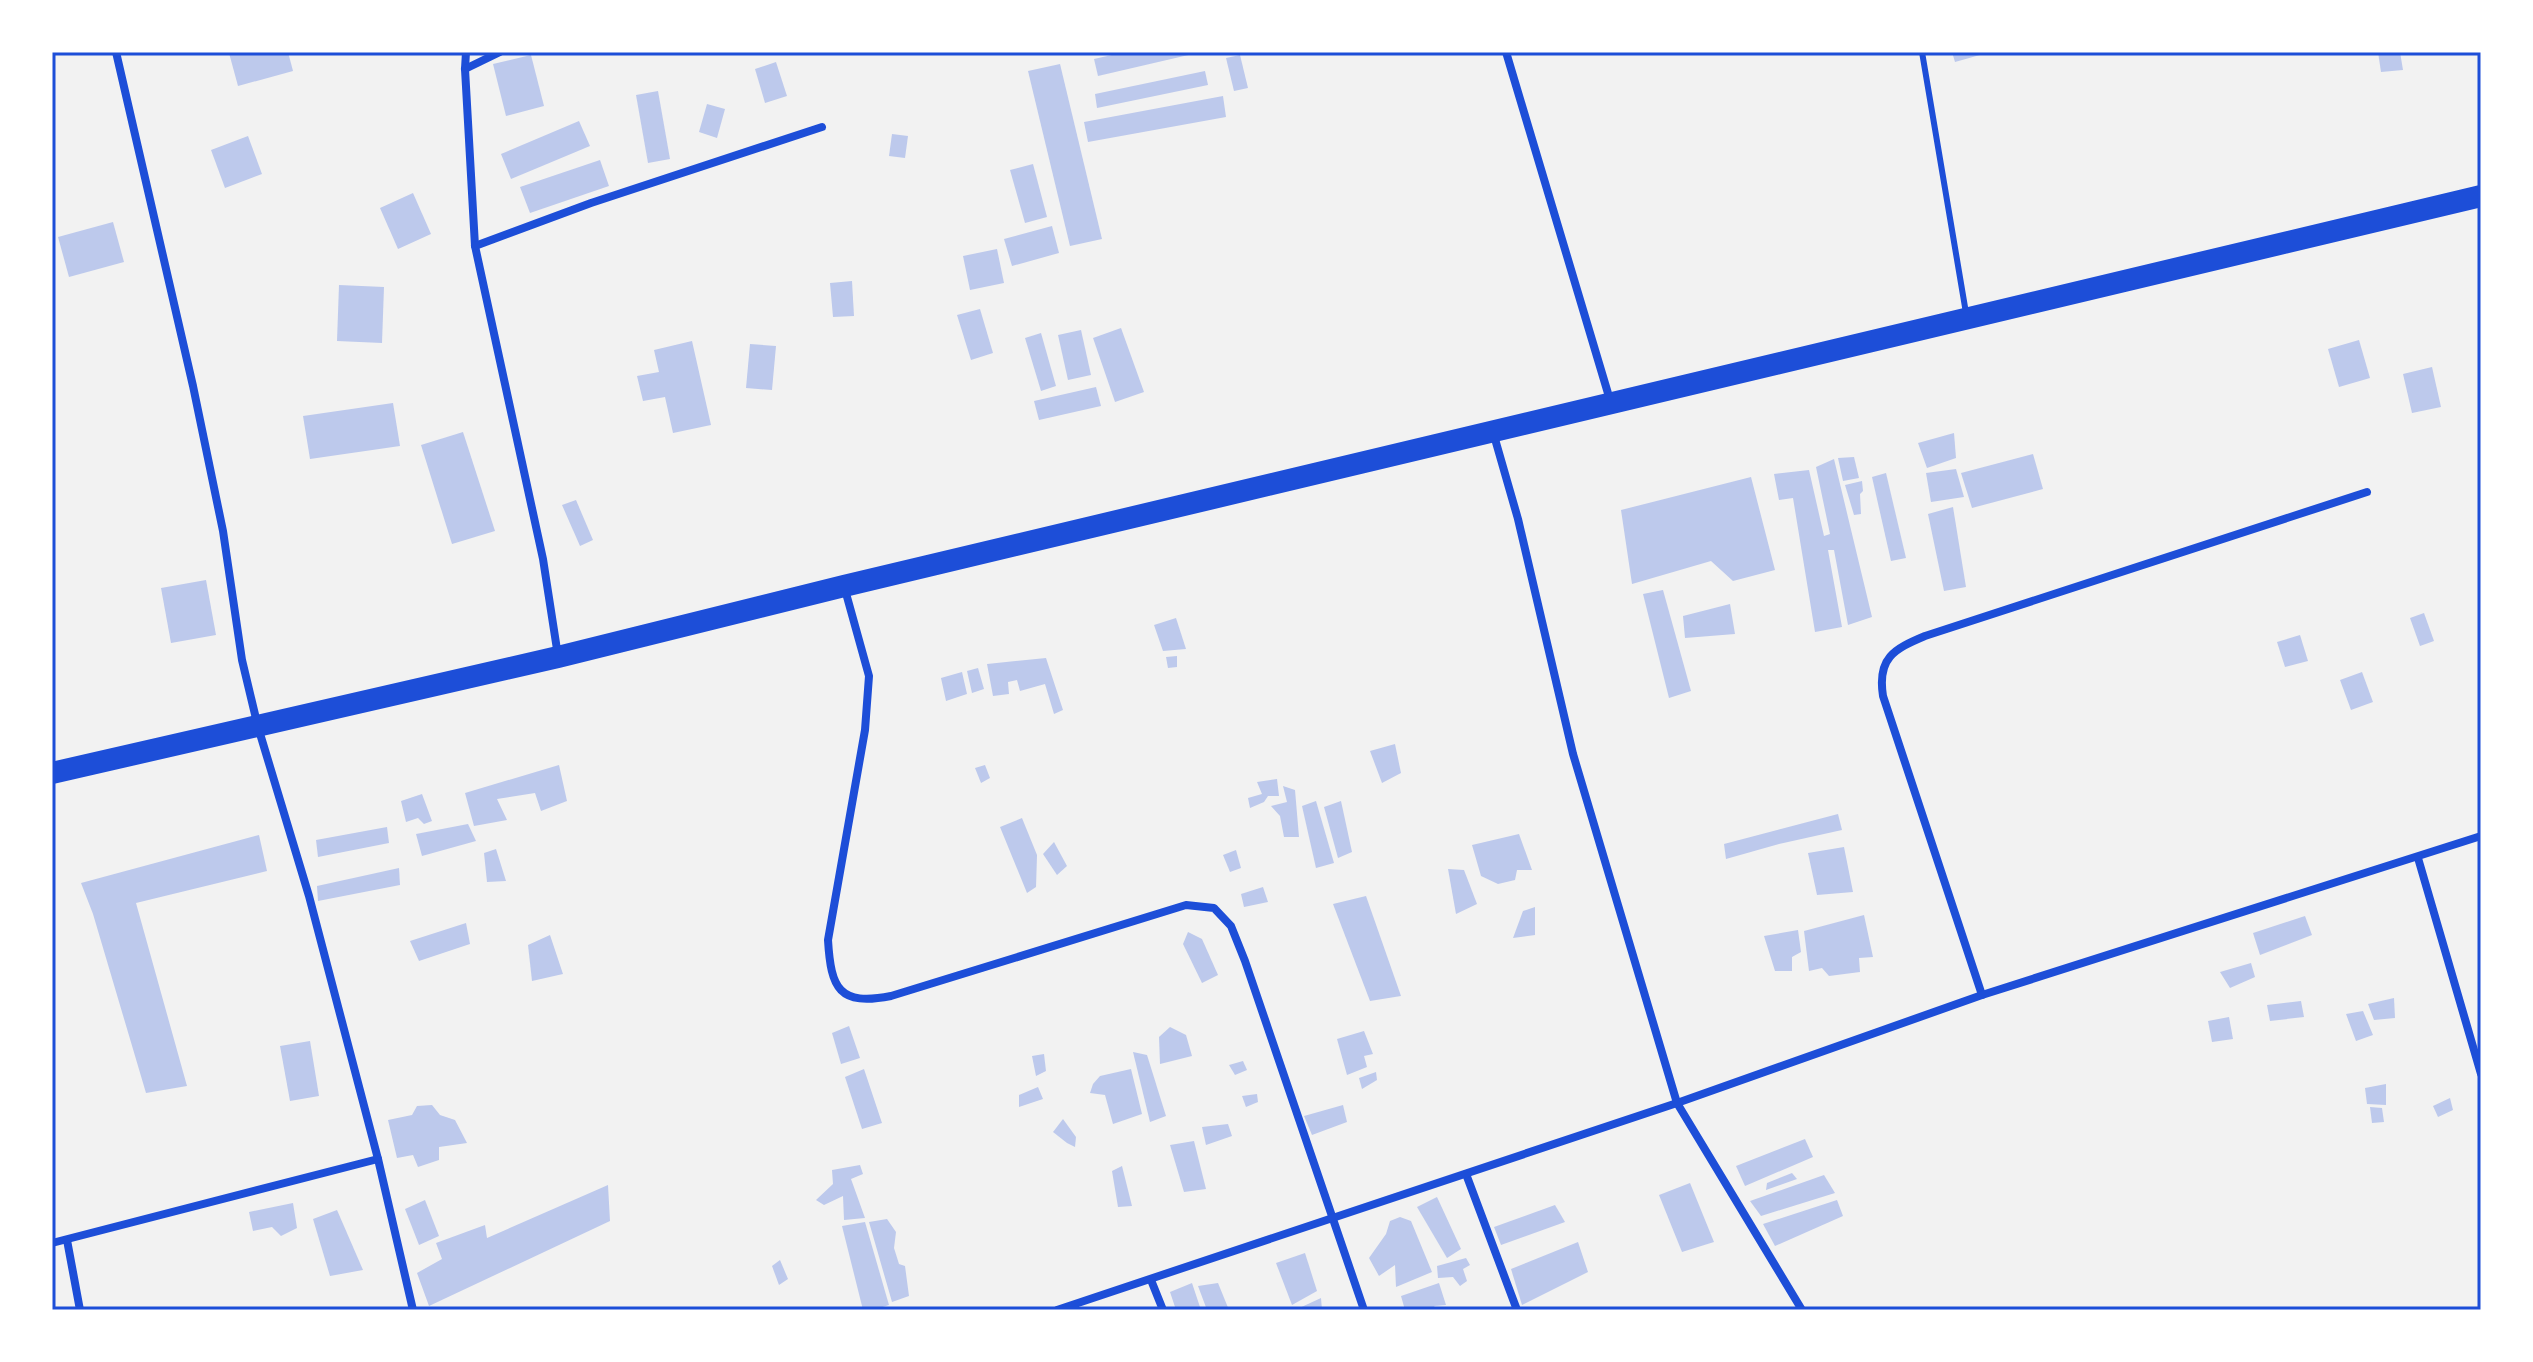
<svg xmlns="http://www.w3.org/2000/svg" width="2533" height="1362" font-family="'Varela Round',sans-serif">
<style>
.building{fill:#bdc9ec}
.lines{fill:none;stroke-linecap:round;stroke-linejoin:round}
.service{stroke:#1d4ed8;stroke-width:6}
.minor{stroke:#1d4ed8;stroke-width:8}
.trunk{stroke:#1d4ed8;stroke-width:22}
.neatline{fill:none;stroke:#1d4ed8;stroke-width:3}
</style>
<rect width="100%" height="100%" fill="#f2f2f2"/>
<g class="building">
<path d="M234 52H288L293 71 238 86 229 53Z"/>
<path d="M1125 52H1197V53L1098 76 1094 59Z"/>
<path d="M1952 52H1987V53L1955 62Z"/>
<path d="M2378 52H2400L2403 70 2381 72Z"/>
<path d="M531 55 544 106 506 116 493 64Z"/>
<path d="M1240 55 1248 88 1234 91 1226 58Z"/>
<path d="M776 62 787 96 765 103 755 69Z"/>
<path d="M1060 64 1102 239 1070 246 1028 71Z"/>
<path d="M1205 71 1208 85 1097 108 1095 94Z"/>
<path d="M658 91 670 159 648 163 636 95Z"/>
<path d="M1223 96 1226 117 1088 142 1084 122Z"/>
<path d="M707 104 725 109 717 138 699 132Z"/>
<path d="M579 121 590 146 511 179 501 154Z"/>
<path d="M892 134 908 136 905 158 889 156Z"/>
<path d="M248 136 262 174 225 188 211 150Z"/>
<path d="M600 160 609 186 530 213 520 187Z"/>
<path d="M1033 164 1047 217 1025 223 1010 170Z"/>
<path d="M413 193 431 234 398 249 380 208Z"/>
<path d="M113 222 124 262 69 277 58 237Z"/>
<path d="M1052 226 1059 253 1012 266 1004 239Z"/>
<path d="M997 249 1004 283 970 290 963 256Z"/>
<path d="M852 281 854 316 833 317 830 283Z"/>
<path d="M339 285 384 287 382 343 337 341Z"/>
<path d="M980 309 993 353 971 360 957 315Z"/>
<path d="M1121 328 1144 392 1115 402 1093 338Z"/>
<path d="M1081 330 1091 375 1068 380 1058 335Z"/>
<path d="M1041 333 1056 386 1041 391 1025 338Z"/>
<path d="M2359 340 2370 378 2339 387 2328 349Z"/>
<path d="M692 341 711 425 673 433 665 397 643 401 637 376 659 372 654 350Z"/>
<path d="M750 344 776 346 772 390 746 388Z"/>
<path d="M2432 367 2441 407 2412 413 2403 374Z"/>
<path d="M1096 387 1101 406 1039 420 1034 401Z"/>
<path d="M393 403 400 446 310 459 303 416Z"/>
<path d="M463 432 495 531 452 544 421 445Z"/>
<path d="M1954 433 1956 458 1927 468 1918 443Z"/>
<path d="M2033 454 2043 489 1972 508 1961 473Z"/>
<path d="M1854 457 1859 478 1843 481 1838 458Z"/>
<path d="M1834 459 1872 617 1848 625 1834 550H1828L1842 627 1815 632 1793 498 1779 500 1774 474 1809 470 1824 536 1830 534 1816 467Z"/>
<path d="M1956 469 1964 497 1931 502 1926 473Z"/>
<path d="M1886 473 1906 558 1891 561 1872 477Z"/>
<path d="M1751 477 1775 570 1733 581 1711 561 1632 584 1621 510Z"/>
<path d="M1862 481 1863 491 1860 494 1861 514 1854 515 1845 485Z"/>
<path d="M576 500 593 540 580 546 562 505Z"/>
<path d="M1953 507 1966 587 1944 591 1928 514Z"/>
<path d="M206 580 216 635 171 643 161 588Z"/>
<path d="M1663 590 1691 691 1669 698 1643 594Z"/>
<path d="M1730 604 1735 634 1685 638 1683 616Z"/>
<path d="M2424 613 2434 641 2420 646 2410 618Z"/>
<path d="M1176 618 1186 649 1163 651 1154 625Z"/>
<path d="M2300 635 2308 661 2285 667 2277 642Z"/>
<path d="M1177 656V667L1168 668 1166 657Z"/>
<path d="M1046 658 1063 710 1054 714 1045 684 1020 691 1017 680 1008 682 1009 694 993 696 987 664Z"/>
<path d="M978 668 984 689 972 693 967 671Z"/>
<path d="M962 672 967 694 946 701 941 678Z"/>
<path d="M2362 672 2373 702 2351 710 2340 680Z"/>
<path d="M1395 744 1401 773 1382 783 1370 751Z"/>
<path d="M559 765 567 801 541 811 535 793 497 799 507 820 474 826 465 793Z"/>
<path d="M985 765 990 778 981 783 975 768Z"/>
<path d="M1277 779 1279 796H1268L1264 802 1250 808 1248 798 1262 794 1257 782Z"/>
<path d="M1283 786 1295 790 1299 837H1284L1280 816 1271 806 1287 802Z"/>
<path d="M422 794 432 821 424 824 418 818 406 822 401 801Z"/>
<path d="M1316 801 1334 863 1316 868 1302 806Z"/>
<path d="M1341 801 1352 852 1338 858 1324 807Z"/>
<path d="M1838 814 1842 830 1779 844 1726 859 1724 844Z"/>
<path d="M1022 818 1037 855 1036 887 1027 893 1000 827Z"/>
<path d="M468 824 476 841 422 856 416 834Z"/>
<path d="M387 827 389 843 318 857 316 840Z"/>
<path d="M1519 834 1532 870H1517L1515 880 1498 884 1481 876 1472 845Z"/>
<path d="M259 835 267 871 136 903 187 1086 146 1093 93 914 81 883Z"/>
<path d="M1054 842 1067 866 1057 875 1043 854Z"/>
<path d="M1844 847 1853 892 1817 895 1808 853Z"/>
<path d="M496 849 506 881 487 882 484 853Z"/>
<path d="M1236 850 1241 868 1230 872 1223 855Z"/>
<path d="M399 868 400 885 318 901 317 886Z"/>
<path d="M1448 869 1464 870 1477 904 1456 914Z"/>
<path d="M1263 887 1268 902 1244 907 1241 894Z"/>
<path d="M1366 896 1401 996 1370 1001 1333 904Z"/>
<path d="M1535 907V935L1513 938 1523 911Z"/>
<path d="M1864 915 1873 957 1859 958 1860 972 1829 976 1822 968 1809 971 1804 931Z"/>
<path d="M2305 916 2312 935 2260 955 2253 933Z"/>
<path d="M466 923 470 944 419 961 410 941Z"/>
<path d="M1798 930 1801 952 1792 957V971H1775L1764 936Z"/>
<path d="M1188 932 1202 939 1218 975 1202 983 1183 944Z"/>
<path d="M550 935 563 974 532 981 528 945Z"/>
<path d="M2251 963 2255 977 2230 988 2220 972Z"/>
<path d="M2394 998 2395 1018 2374 1020 2368 1004Z"/>
<path d="M2301 1001 2304 1017 2270 1021 2267 1005Z"/>
<path d="M2363 1011 2373 1035 2356 1041 2346 1014Z"/>
<path d="M2229 1017 2233 1039 2212 1042 2208 1021Z"/>
<path d="M849 1026 860 1058 841 1064 832 1033Z"/>
<path d="M1170 1027 1186 1035 1192 1056 1160 1064 1159 1037Z"/>
<path d="M1364 1031 1373 1054 1364 1056 1367 1067 1347 1075 1337 1039Z"/>
<path d="M310 1041 319 1096 290 1101 280 1046Z"/>
<path d="M1133 1052 1147 1055 1166 1116 1150 1122Z"/>
<path d="M1044 1054 1046 1071 1036 1076 1032 1056Z"/>
<path d="M1243 1061 1247 1070 1235 1075 1229 1065Z"/>
<path d="M864 1069 882 1123 862 1129 845 1077Z"/>
<path d="M1131 1069 1142 1114 1113 1124 1105 1095 1090 1093 1093 1084 1100 1076Z"/>
<path d="M1376 1072 1377 1080 1362 1089 1359 1078Z"/>
<path d="M2386 1084V1105L2367 1104 2365 1088Z"/>
<path d="M1038 1087 1043 1099 1019 1107V1095Z"/>
<path d="M1257 1094 1258 1102 1246 1107 1242 1096Z"/>
<path d="M2450 1098 2453 1110 2438 1117 2433 1106Z"/>
<path d="M432 1105 440 1115 455 1120 467 1143 439 1147V1160L418 1167 413 1155 397 1158 388 1120 412 1115 417 1106Z"/>
<path d="M1343 1105 1347 1122 1312 1135 1304 1116Z"/>
<path d="M2370 1107 2382 1108 2384 1122 2372 1123Z"/>
<path d="M1063 1119 1076 1137 1075 1147 1067 1143 1053 1132Z"/>
<path d="M1228 1124 1232 1136 1206 1145 1202 1127Z"/>
<path d="M1805 1139 1813 1157 1745 1186 1736 1166Z"/>
<path d="M1194 1141 1206 1189 1184 1192 1170 1145Z"/>
<path d="M860 1165 863 1174 851 1179 865 1218 844 1220 843 1196 824 1205 816 1200 833 1184 832 1170Z"/>
<path d="M1122 1166 1132 1206 1118 1207 1112 1171Z"/>
<path d="M1792 1173 1797 1179 1766 1190 1767 1183Z"/>
<path d="M1824 1175 1835 1193 1761 1216 1750 1201Z"/>
<path d="M1690 1183 1714 1242 1682 1252 1659 1195Z"/>
<path d="M608 1185 610 1221 429 1306 417 1273 442 1259 436 1243 485 1225 487 1238Z"/>
<path d="M1437 1197 1461 1249 1447 1258 1417 1207Z"/>
<path d="M425 1200 439 1236 419 1245 405 1209Z"/>
<path d="M1837 1200 1843 1216 1775 1246 1763 1224Z"/>
<path d="M293 1203 297 1228 281 1236 272 1227 253 1231 249 1212Z"/>
<path d="M1555 1205 1565 1222 1501 1245 1494 1227Z"/>
<path d="M337 1210 363 1270 330 1276 313 1219Z"/>
<path d="M1400 1217 1411 1221 1432 1272 1396 1287 1395 1265 1379 1276 1369 1258 1386 1234 1390 1221Z"/>
<path d="M887 1219 896 1232 894 1248 899 1264 905 1266 909 1296 892 1302 869 1222Z"/>
<path d="M865 1222 889 1305 873 1310H863L842 1226Z"/>
<path d="M1578 1242 1588 1272 1522 1305 1511 1269Z"/>
<path d="M1305 1253 1317 1291 1292 1305 1276 1263Z"/>
<path d="M1466 1258 1470 1265 1463 1269 1467 1281 1460 1286 1453 1277 1438 1278 1437 1266Z"/>
<path d="M780 1260 788 1279 779 1285 772 1266Z"/>
<path d="M1192 1283 1201 1310H1176L1170 1292Z"/>
<path d="M1218 1283 1229 1310H1207L1198 1286Z"/>
<path d="M1439 1283 1446 1305 1434 1306 1437 1310H1405L1401 1296Z"/>
<path d="M1321 1298 1322 1310H1295Z"/>
</g>
<g class="lines">
<path class="service" d="M1922 52 1966 313"/>
<g class="minor">
<path d="M116 52 193 386 223 531 242 660 258 727 309 896 378 1159 413 1310"/>
<path d="M466 52 465 69 475 246 543 559 558 656"/>
<path d="M1506 52 1610 400"/>
<path d="M465 69 500 52"/>
<path d="M475 246 591 203 822 127"/>
<path d="M1493 432 1518 519 1573 754 1677 1103 1802 1310"/>
<path d="M844 586 869 676 865 730 828 940C831 989 839 1006 891 996L1186 905 1214 908 1231 926 1245 961 1364 1310"/>
<path d="M2418 858 2481 1074"/>
<path d="M1982 995 1883 696C1877 658 1894 649 1925 636L2367 492"/>
<path d="M1466 1174 1517 1310"/>
<path d="M67 1240 80 1310"/>
<path d="M52 1243 378 1159"/>
<path d="M1151 1280 1163 1310"/>
<path d="M1057 1310 1677 1103 1982 995 2481 836"/>
</g>
<path class="trunk" d="M52 773 558 657 844 586 2481 196"/>
</g>
<rect width="2533" height="1362" fill="none" stroke="#ffffff" stroke-width="108"/>
<rect x="54" y="54" width="2425" height="1254" class="neatline"/>
</svg>
